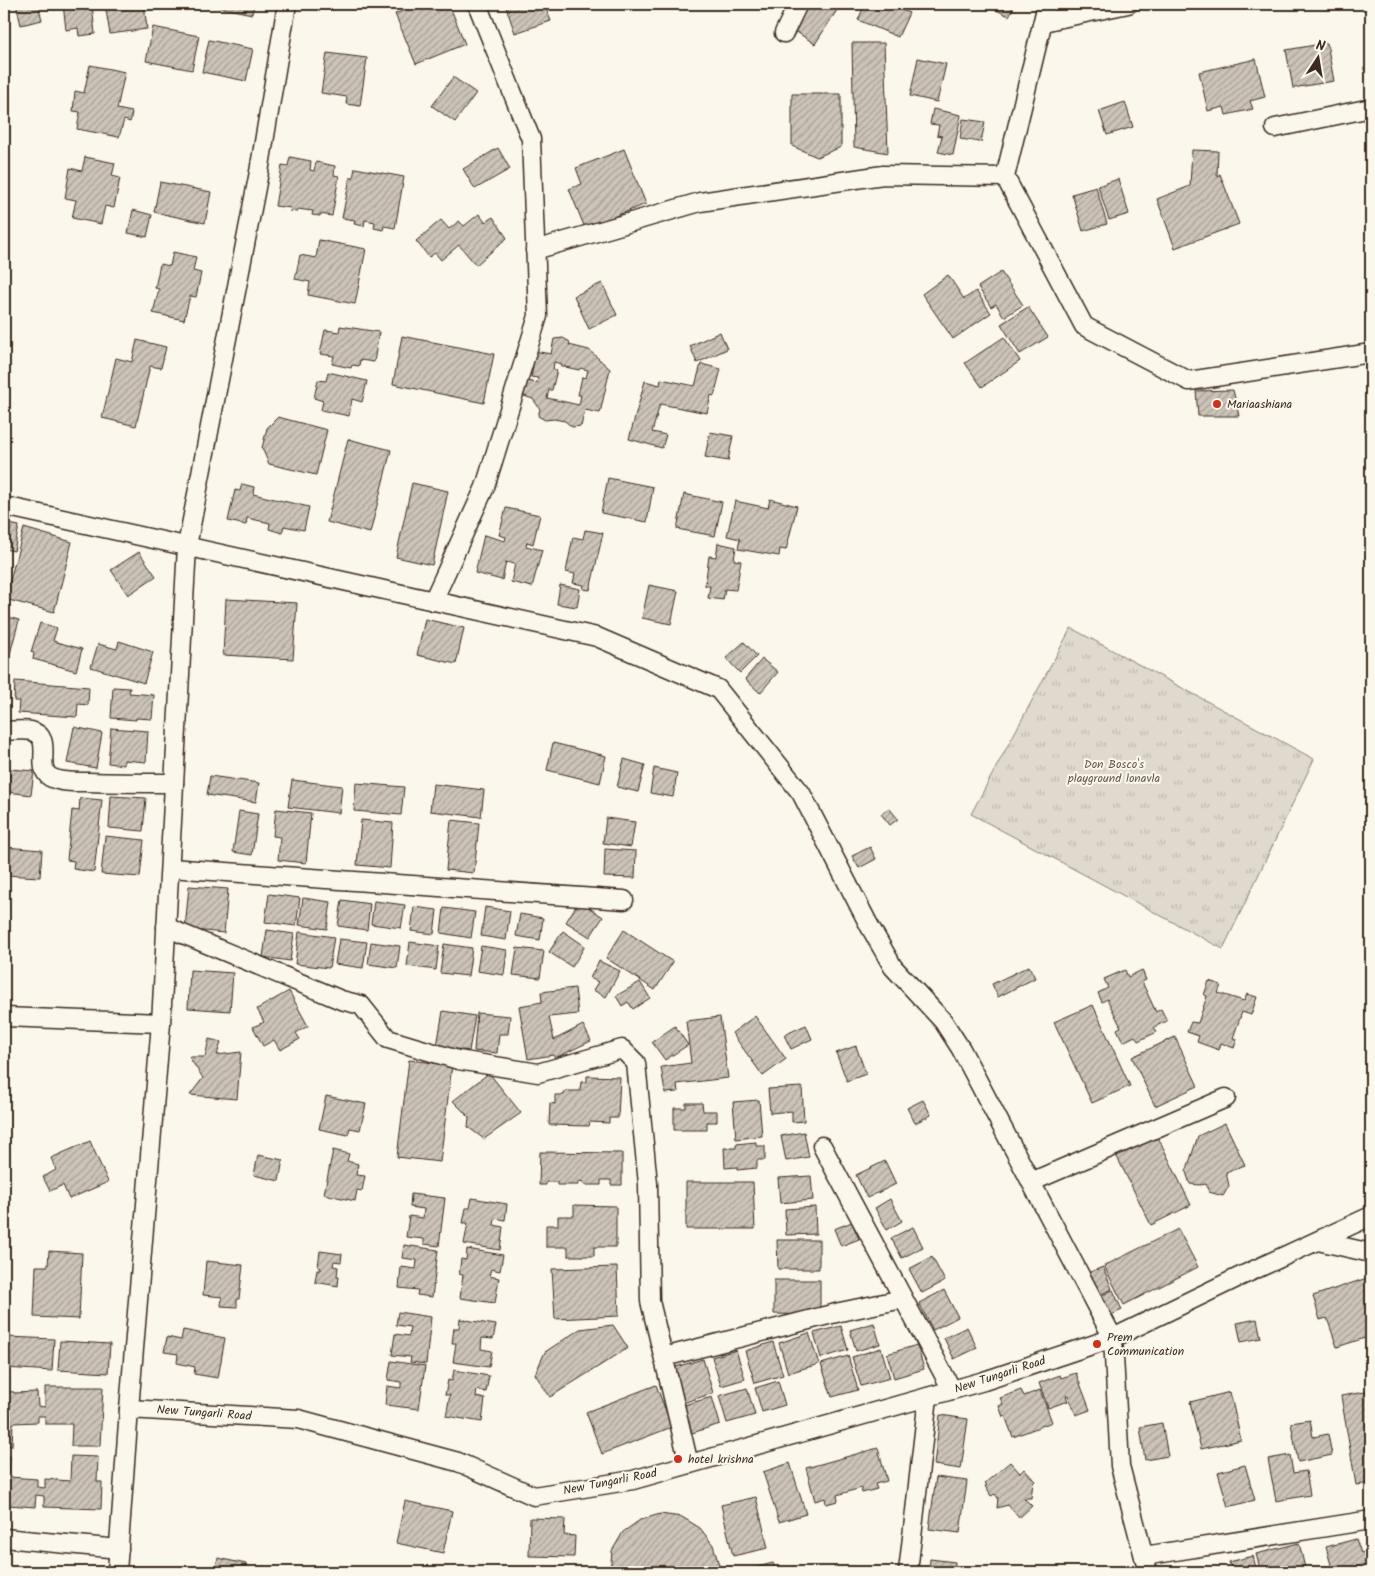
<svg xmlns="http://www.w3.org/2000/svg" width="1375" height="1576" font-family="Kalam,sans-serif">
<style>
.park{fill:url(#park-tufts);stroke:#8d8276}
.building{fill:url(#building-hatch);stroke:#3b2a1e;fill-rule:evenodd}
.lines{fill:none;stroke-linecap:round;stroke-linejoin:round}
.minor-casing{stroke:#3b2a1e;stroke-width:21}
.minor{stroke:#fbf7ec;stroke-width:18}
.poi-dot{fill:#c8321e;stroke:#fbf7ec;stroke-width:2}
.labels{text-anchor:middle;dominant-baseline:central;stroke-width:4;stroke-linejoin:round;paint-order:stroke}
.poi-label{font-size:12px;fill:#3b2a1e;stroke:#fbf7ec;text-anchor:start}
.park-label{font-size:12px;fill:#64564a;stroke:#fbf7ec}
.street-label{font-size:12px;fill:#3b2a1e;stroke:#fbf7ec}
</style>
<defs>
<pattern id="park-tufts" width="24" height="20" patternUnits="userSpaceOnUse" patternTransform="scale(1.25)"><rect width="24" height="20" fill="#dfd9ce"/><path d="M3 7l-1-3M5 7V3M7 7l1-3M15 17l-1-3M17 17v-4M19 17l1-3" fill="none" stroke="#c0bab0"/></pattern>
<pattern id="building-hatch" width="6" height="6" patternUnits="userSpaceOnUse" patternTransform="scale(1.25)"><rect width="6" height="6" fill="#ccc4b9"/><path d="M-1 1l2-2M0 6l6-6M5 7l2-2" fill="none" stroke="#a79f96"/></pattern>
</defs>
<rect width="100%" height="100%" fill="#fbf7ec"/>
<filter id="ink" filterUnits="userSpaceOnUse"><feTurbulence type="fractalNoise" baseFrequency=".02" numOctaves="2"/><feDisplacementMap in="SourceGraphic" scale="10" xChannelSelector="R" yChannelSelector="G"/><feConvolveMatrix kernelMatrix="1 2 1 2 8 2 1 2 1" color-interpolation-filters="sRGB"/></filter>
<g filter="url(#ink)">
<path class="park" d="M1071 628 1314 759 1223 949 971 814Z"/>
<g class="building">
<path d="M16 4H38L42 20 21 25Z"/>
<path d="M63 4H92L95 34 79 36 78 28 66 30Z"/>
<path d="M105 4H144L147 29 110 34Z"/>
<path d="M219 4H254L252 14 218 7Z"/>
<path d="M420 4H449L465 44 416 64 395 14Z"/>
<path d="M505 4H544L551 21 515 33Z"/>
<path d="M804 4H841L815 44 789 27Z"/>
<path d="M865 4H889L909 13 898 37 858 20Z"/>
<path d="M997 4H1015L1009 16 994 9Z"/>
<path d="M153 27 199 36 192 70 146 61Z"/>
<path d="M209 40 253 49 246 81 202 72Z"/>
<path d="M852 43H884L888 153 854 147Z"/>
<path d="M1327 43 1334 81 1293 88 1286 50Z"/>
<path d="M327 53 367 58 360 106 346 104 347 97 321 93Z"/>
<path d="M918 58 946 64 937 102 910 96Z"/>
<path d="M1256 59 1265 97 1250 101 1253 109 1226 115 1224 107 1208 111 1199 72Z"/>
<path d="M90 65 125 72 117 109 132 112 130 122 124 120 119 137 77 129 80 112 73 111 75 91 84 93Z"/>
<path d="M453 77 476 93 455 122 432 106Z"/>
<path d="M792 94H841V147L817 157 792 146Z"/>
<path d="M1125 102 1133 127 1107 135 1099 111Z"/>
<path d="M933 109 961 115 953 155 938 152 942 136 937 135 939 125 930 124Z"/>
<path d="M963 119 985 122 981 142 960 139Z"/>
<path d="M498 148 510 169 475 189 463 169Z"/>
<path d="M624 149 646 204 585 228 569 189 582 184 576 168Z"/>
<path d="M1192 150 1218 151 1217 176 1220 174 1239 224 1175 248 1157 199 1190 186Z"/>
<path d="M85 157 115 163 112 176 120 178 114 208 105 206 101 224 72 218 76 200 65 198 70 168 82 171Z"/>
<path d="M290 157 311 161 310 170 314 171 316 162 335 166 334 175 339 176 332 216 320 214V216L312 215 313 211 297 209V212L290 211 291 208 275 206 282 165 288 166Z"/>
<path d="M355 168 404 177 395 228 384 226 383 230 374 228 375 222 365 220 364 226 354 224 355 220 342 218 350 178H353Z"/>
<path d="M1118 179 1129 214 1109 220 1098 186Z"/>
<path d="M160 182 211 192 205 223 154 212Z"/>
<path d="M1096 187 1107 224 1083 231 1072 194Z"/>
<path d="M133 210 152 215 147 237 128 233Z"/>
<path d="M479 214 485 222 493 217 507 238 476 265 459 245 441 260 435 253 429 257 416 241 441 220 449 229 459 221 464 226Z"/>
<path d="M319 240 366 249 355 304 308 295 310 282 295 279 300 255 316 258Z"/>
<path d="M173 252 196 257 193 271 201 273 196 297 190 296 184 320 153 313 159 289 155 288 160 264 170 266Z"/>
<path d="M1001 272 1023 305 1004 317 996 304 991 307 978 287Z"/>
<path d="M948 275 964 299 976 291 991 313 953 339 922 294Z"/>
<path d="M602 283 617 315 589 329 574 296Z"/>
<path d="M1028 307 1048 337 1020 354 1001 324Z"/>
<path d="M340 326 379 332 374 362 360 360 359 366 352 365 351 368 332 364 334 356 320 354 325 330 339 332Z"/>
<path d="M720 332 727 349 697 363 690 346Z"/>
<path d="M402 336 494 354 484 403 393 384Z"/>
<path d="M1004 337 1020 361 982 387 965 363Z"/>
<path d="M563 338 570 342 569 345 589 350 610 369 600 413 585 410 581 426 572 427 565 421 554 419 545 420 538 416 540 409 533 399 524 396 523 388 527 381 537 383 538 378 531 377 533 367 531 366 534 351 551 354 554 339ZM554 362 562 364 561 366 579 370 580 368 588 370 586 378 582 377 578 395H581L579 405 547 398 549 390H552L557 370 553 369Z"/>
<path d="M137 340 166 347 161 368 150 366 136 426 102 418 116 358 132 362Z"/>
<path d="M701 364 721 369 714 396 711 395 707 413 660 404 652 432 666 435 662 448 629 439 645 381 660 385 661 379 695 386Z"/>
<path d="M328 372 367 381 362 402 352 399 349 416 321 410 323 401 314 398 318 380 326 381Z"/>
<path d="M1233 390 1239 416H1198L1196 391Z"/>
<path d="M278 417 327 430 316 475 269 464 262 448 267 428Z"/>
<path d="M710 432 733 436 728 461 705 457Z"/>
<path d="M348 439 391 450 370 533 327 522Z"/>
<path d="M608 478 653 487 647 522 601 513Z"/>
<path d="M412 483 448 491 432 565 396 557Z"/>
<path d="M242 484 254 487 253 494 309 507 304 530 284 526 282 533 269 529 270 523 247 518 246 525 228 521 235 490 240 491Z"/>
<path d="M684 494 722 502 715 536 677 529Z"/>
<path d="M770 499 797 506 786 550 780 549 779 556 738 549 740 539 727 536 735 501 768 508Z"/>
<path d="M506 508 540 515 533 544 527 542 526 546 542 550 532 587 511 582 515 564 506 562 502 580 475 573 484 535 505 541 506 537 499 535Z"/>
<path d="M4 523 19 526 14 551 4 549Z"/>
<path d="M24 528 72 542 54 612 5 599Z"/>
<path d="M585 530 603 533 590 590 583 589 584 585 573 583 575 574 566 572 573 537 583 539Z"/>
<path d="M718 543 736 547 734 560 741 561 736 590 725 589 723 600 708 598 710 586H705L709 556 716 557Z"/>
<path d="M139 552 156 576 128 595 111 570Z"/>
<path d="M560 585 580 589 577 607 557 604Z"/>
<path d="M649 585 678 591 671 624 642 618Z"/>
<path d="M226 599 297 603 293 659 223 655Z"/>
<path d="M4 616 19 620 7 665 4 664Z"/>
<path d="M425 619 464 628 456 664 417 655Z"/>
<path d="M40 623 57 628 53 641 82 649 76 671 33 659 34 653 31 652Z"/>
<path d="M119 641 153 652 144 683 91 667 98 644 117 649Z"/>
<path d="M744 642 757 656 740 673 726 658Z"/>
<path d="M762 659 778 672 760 693 745 679Z"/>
<path d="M15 681 89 687 88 705 78 704 77 717 18 713 19 701H14Z"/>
<path d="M113 687 130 688 129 693 154 695 152 719 136 718V720L111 718Z"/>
<path d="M74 727 102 733 96 768 67 763Z"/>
<path d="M111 728 148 731 146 762 124 760V765L108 763Z"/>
<path d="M553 743 606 756 600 783 547 770Z"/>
<path d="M624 759 645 765 638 792 617 787Z"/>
<path d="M654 768 677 773 673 797 650 793Z"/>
<path d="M10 769 34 771 31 795 8 792Z"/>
<path d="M210 776 259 783 256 802 207 795Z"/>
<path d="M292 780 342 786 339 813 288 807Z"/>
<path d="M356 783 404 787 401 815 354 811Z"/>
<path d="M433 784 484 790 481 817 430 811Z"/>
<path d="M111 796 146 798 143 831 109 828Z"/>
<path d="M80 798 102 800 94 872 73 869 74 861 67 860 72 810 79 811Z"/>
<path d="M889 808 898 819 890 825 881 814Z"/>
<path d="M276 809 311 813 306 863 278 860 280 837 273 836Z"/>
<path d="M239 811 258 814 252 855 233 852Z"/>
<path d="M606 818 635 822 631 847 603 843Z"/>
<path d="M361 820 393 823 390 868 357 865Z"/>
<path d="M451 820 479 823 474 873 446 870Z"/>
<path d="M105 836 144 840 140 877 101 874Z"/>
<path d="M4 847 42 850 40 877 4 875Z"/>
<path d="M870 847 876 859 859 868 852 856Z"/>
<path d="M605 849 636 851 635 878 604 877Z"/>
<path d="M189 886 228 889 224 933 185 929Z"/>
<path d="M269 894 300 898 296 926 265 922Z"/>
<path d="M303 898 331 902 327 929 299 925Z"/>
<path d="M342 900 370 904 367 930 338 926Z"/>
<path d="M374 901 405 905 401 928 371 924Z"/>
<path d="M579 901 603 917 590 937 566 922Z"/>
<path d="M414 907 437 910 434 934 411 931Z"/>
<path d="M485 907 510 911 506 940 481 936Z"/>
<path d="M444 908 475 912 471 938 441 933Z"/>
<path d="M520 914 543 918 540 940 516 936Z"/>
<path d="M267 930 294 934 290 961 263 957Z"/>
<path d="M624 930 673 962 655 990 606 958Z"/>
<path d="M563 931 585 946 572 967 549 952Z"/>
<path d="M299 932 334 937 329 968 295 964Z"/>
<path d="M339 939 367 942 363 968 335 964Z"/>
<path d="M371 942 400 946 397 968 368 964Z"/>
<path d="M410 942 439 946 436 970 407 966Z"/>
<path d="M444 944 472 948 468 976 440 973Z"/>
<path d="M481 946 507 950 504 975 477 971Z"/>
<path d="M517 948 544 951 540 978 513 975Z"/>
<path d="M599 961 620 971 606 997 593 990 598 982 590 978Z"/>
<path d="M1029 966 1035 978 998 997 992 984Z"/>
<path d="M190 970 233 973 230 1011 188 1008Z"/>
<path d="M1125 970 1128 977 1142 970 1146 980 1142 982 1156 1012 1161 1009 1167 1021 1154 1027 1157 1032 1138 1041 1135 1036 1123 1042 1117 1029 1121 1027 1107 999 1102 1002 1098 993 1108 988 1104 979Z"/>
<path d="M1209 981 1221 985 1218 993 1244 1001 1247 994 1257 997 1251 1015 1242 1012 1233 1038 1237 1039 1234 1048 1221 1043 1219 1050 1197 1042 1199 1036 1187 1032 1191 1022 1198 1023 1207 996 1204 995Z"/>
<path d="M640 982 650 998 633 1009 628 1002 622 1006 616 996Z"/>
<path d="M575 988 578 1014 549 1017 554 1040 583 1025 591 1041 555 1058 553 1055 528 1059 519 1006 542 1002 541 992Z"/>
<path d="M289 991 308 1026 296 1033 300 1039 280 1050 274 1040 263 1046 253 1027 264 1022 257 1009Z"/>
<path d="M1093 1005 1130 1086 1092 1103 1054 1022Z"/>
<path d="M443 1011 475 1016 469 1051 437 1046Z"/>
<path d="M477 1013 510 1016 508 1034H499L497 1053 474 1051Z"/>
<path d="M755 1016 786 1059 763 1076 732 1033Z"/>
<path d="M720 1017 728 1078 677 1084 678 1092 665 1093 661 1067 691 1063 686 1021Z"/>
<path d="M806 1025 812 1039 791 1049 784 1035Z"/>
<path d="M675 1026 688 1045 665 1060 652 1042Z"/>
<path d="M1175 1037 1198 1086 1155 1106 1132 1057Z"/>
<path d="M209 1039 221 1042 217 1055 241 1052 237 1099 190 1095 203 1078 189 1057H205Z"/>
<path d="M856 1046 866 1074 847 1081 836 1053Z"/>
<path d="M409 1060 452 1065 440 1162 397 1157Z"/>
<path d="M489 1073 521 1113 484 1139 468 1127 469 1117 453 1101Z"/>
<path d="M587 1076 620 1077 618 1118H609V1123L590 1122 589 1126 549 1125 550 1103 555 1104V1095H564L565 1091H580L581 1082H587Z"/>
<path d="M802 1087 804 1121 792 1122V1111L770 1113 768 1089Z"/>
<path d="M326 1096 366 1104 360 1130 350 1128 348 1135 319 1129Z"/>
<path d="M759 1100 762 1136 736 1139 733 1102Z"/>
<path d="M923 1100 931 1115 915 1123 907 1108Z"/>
<path d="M686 1103H702L703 1111H717V1122H707V1130H674V1108H686Z"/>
<path d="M1225 1123 1245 1165 1226 1172 1229 1186 1223 1196 1209 1192 1206 1184 1200 1185 1190 1184 1186 1172 1198 1136Z"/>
<path d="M804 1132 809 1157 786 1161 781 1136Z"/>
<path d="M1157 1135 1191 1205 1151 1225 1116 1155Z"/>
<path d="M90 1141 108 1182 69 1199 63 1185 50 1191 43 1177 56 1170 51 1158Z"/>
<path d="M756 1142V1146H765V1160H757V1168L737 1170V1167L725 1168 724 1148H736V1144Z"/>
<path d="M333 1150 349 1154 347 1161 358 1164 356 1175 365 1176 362 1191 357 1190 355 1201 324 1194Z"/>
<path d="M540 1152 622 1153V1185H611V1180H601V1185H584V1182L578 1181V1185H557V1182H546V1185H539Z"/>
<path d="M258 1155 283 1160 279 1181 254 1175Z"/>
<path d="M885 1161 896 1184 867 1198 856 1175Z"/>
<path d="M811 1176 813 1200 780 1203 778 1178Z"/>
<path d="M686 1182H753L755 1229H686Z"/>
<path d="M411 1194 445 1198 439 1246 424 1244V1239L406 1237 409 1216 423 1218 424 1209 410 1207Z"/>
<path d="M472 1198 507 1204 505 1220 495 1218 494 1225 503 1227 500 1250 464 1244 468 1223H463L466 1208H470Z"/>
<path d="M890 1199 902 1221 887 1230 875 1208Z"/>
<path d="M574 1205 616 1206V1247H594V1256H568V1247H546V1225H558V1216H574Z"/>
<path d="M815 1207 816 1234 786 1235 785 1209Z"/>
<path d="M852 1222 859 1239 841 1246 834 1229Z"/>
<path d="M913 1227 923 1247 902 1258 891 1238Z"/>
<path d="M1178 1229 1198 1267 1124 1305 1104 1266Z"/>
<path d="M777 1240H819V1269H778Z"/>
<path d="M404 1245 438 1250 432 1297 417 1295 418 1290 399 1288 401 1267 416 1269 417 1260 402 1258Z"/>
<path d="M467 1249 503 1255 500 1271 491 1269 489 1276 499 1278 495 1303 460 1298 463 1275 459 1274 461 1259 466 1260Z"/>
<path d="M49 1251 82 1253 79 1319 34 1317 36 1266H48Z"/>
<path d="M320 1251 342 1254 341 1262 334 1261 333 1266 338 1267 337 1276H339L338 1286 315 1282 317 1270H321V1268L318 1267Z"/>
<path d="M932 1257 945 1281 922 1293 909 1269Z"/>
<path d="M206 1261 243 1265 239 1299H237V1307L221 1306 222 1297 203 1295Z"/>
<path d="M617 1267 619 1316 555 1319 552 1269Z"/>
<path d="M1103 1267 1112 1289 1099 1295 1090 1272Z"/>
<path d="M1367 1278 1371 1291V1336L1337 1347 1327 1318 1320 1320 1313 1296Z"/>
<path d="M774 1280H820V1315L774 1314Z"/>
<path d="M944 1290 958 1317 933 1330 919 1303Z"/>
<path d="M1113 1290 1122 1310 1109 1316 1100 1296Z"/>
<path d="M398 1312 431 1317 426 1364 410 1362 411 1357 392 1355 395 1334 409 1336 410 1327 396 1325Z"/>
<path d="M460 1319 496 1325 493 1339 482 1338 481 1349 492 1351 489 1367 453 1362 456 1343H452L454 1328H459Z"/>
<path d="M1257 1319 1261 1338 1241 1342 1237 1323Z"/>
<path d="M874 1323 880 1344 856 1351 850 1330Z"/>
<path d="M613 1325 628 1348 550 1397 535 1374 545 1352 580 1329Z"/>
<path d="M841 1326 848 1350 821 1358 814 1333Z"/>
<path d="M967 1327 977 1348 954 1359 944 1338Z"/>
<path d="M183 1330 225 1338 218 1378 194 1374 195 1367 177 1363 178 1354 164 1352 167 1337 181 1340Z"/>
<path d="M809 1333 819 1364 788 1373 779 1343Z"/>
<path d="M7 1337 54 1339 52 1371 5 1368Z"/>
<path d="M60 1341 110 1344 108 1373 58 1370Z"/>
<path d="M773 1342 783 1375 755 1383 745 1351Z"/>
<path d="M917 1345 924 1369 894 1378 887 1354Z"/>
<path d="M881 1348 890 1378 861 1386 852 1357Z"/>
<path d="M736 1350 745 1379 721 1386 712 1357Z"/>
<path d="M848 1356 858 1390 832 1397 821 1364Z"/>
<path d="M703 1359 713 1393 683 1403 672 1368Z"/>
<path d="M391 1361 425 1366 419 1409 385 1405 387 1386 401 1388V1382L388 1380Z"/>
<path d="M454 1370 489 1376 486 1392 477 1390 476 1397 485 1399 482 1422 446 1416 450 1395H445L448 1380 452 1381Z"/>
<path d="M1076 1373 1090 1410 1076 1415 1068 1395 1066 1396 1068 1401 1048 1408 1039 1383 1060 1375 1061 1378Z"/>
<path d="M778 1381 785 1405 762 1412 755 1388Z"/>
<path d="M656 1385 672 1427 602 1454 586 1412Z"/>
<path d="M45 1387H103L100 1446H71L72 1424H45V1416H38V1422L13 1423 12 1446H4V1391L14 1392V1393L37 1392 38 1406 45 1407Z"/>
<path d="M747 1388 755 1415 727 1423 719 1396Z"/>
<path d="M1021 1390 1024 1396 1040 1390 1052 1422 1013 1437 1005 1416 1003 1417 999 1406 1003 1404 1000 1398Z"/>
<path d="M1371 1391V1483L1356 1485 1341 1396Z"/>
<path d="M1230 1392 1241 1440 1201 1449 1190 1402Z"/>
<path d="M712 1397 720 1424 692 1433 684 1405Z"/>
<path d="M940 1415 968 1419 961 1469 934 1465Z"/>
<path d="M1310 1420 1313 1437 1328 1434 1332 1455 1298 1462 1291 1423Z"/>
<path d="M1162 1423 1168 1456 1145 1460 1140 1427Z"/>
<path d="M878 1448 887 1481 875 1484 877 1489 862 1493 861 1488 837 1495 838 1501 826 1504 825 1498 815 1501 806 1468Z"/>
<path d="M1290 1455 1293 1473 1306 1471 1310 1495 1276 1501 1268 1459Z"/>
<path d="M4 1456H10L9 1477 37 1479V1487L45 1488V1479L70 1481 71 1456 98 1457 97 1482H102L101 1509 44 1507V1496L36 1495 35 1507 8 1505V1507H4Z"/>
<path d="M1010 1462 1020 1473 1024 1469 1035 1481 1033 1483 1031 1498H1024L1032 1506 1019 1518 1008 1505 997 1508 998 1498 995 1494 991 1496 985 1486 987 1485 985 1483Z"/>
<path d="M790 1463 806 1514 779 1522 763 1472Z"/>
<path d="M1245 1465 1255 1500 1228 1507 1218 1472Z"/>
<path d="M936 1477 967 1481 960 1533 929 1529Z"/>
<path d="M756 1497 768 1548 733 1556 721 1505Z"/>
<path d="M405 1501 452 1511 443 1553 396 1543Z"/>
<path d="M660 1514 682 1517 700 1528 713 1545 719 1565 718 1572H610L612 1551 623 1532 640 1520Z"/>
<path d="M530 1518 565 1519 564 1535 575 1536 574 1557 529 1556Z"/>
<path d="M1356 1539 1361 1553 1371 1550V1572H1344L1343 1569 1333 1572 1326 1547Z"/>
<path d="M1299 1543 1306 1572H1261L1256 1554Z"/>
<path d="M1253 1556 1257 1572H1232L1229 1562Z"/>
<path d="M218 1558 246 1564 244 1572H215Z"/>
<path d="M930 1559 955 1562 954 1572H929Z"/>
<path d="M773 1563 776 1572H739Z"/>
</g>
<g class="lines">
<defs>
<g id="minor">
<path d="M1047 4 1005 177 1084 326 1189 381 1371 353"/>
<path d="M1043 22 1128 4"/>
<path d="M784 33 798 4"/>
<path d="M1275 128 1371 108"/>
<path d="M535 250 700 202 883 175 1005 177"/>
<path d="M4 506 597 637 718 689 801 793 869 925 893 967 943 1021 961 1049 1113 1338 1120 1466 1148 1572"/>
<path d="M433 601 485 487 538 316 531 139 477 4"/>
<path d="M4 731C12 731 23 729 31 731 55 737 34 767 50 777 61 783 77 782 89 782 117 783 146 783 174 783"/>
<path d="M170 868 624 900"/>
<path d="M166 927 341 1000 361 1005 388 1039 458 1060 538 1073 622 1049 636 1063 648 1184 650 1301 689 1464"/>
<path d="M4 1017 161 1023"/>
<path d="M822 1146 952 1390"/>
<path d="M1031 1182 1226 1098"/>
<path d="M1318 1241 1371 1253"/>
<path d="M664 1357 840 1312 903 1299"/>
<path d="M129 1409 161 1023 187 546 259 172 287 4"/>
<path d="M4 1538 119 1549"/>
<path d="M1144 1556 1371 1520"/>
<path d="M117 1572 129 1409 298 1419 458 1462 534 1496 633 1480 984 1381 1113 1338 1241 1276 1371 1216"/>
<path d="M908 1572 928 1397"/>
</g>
</defs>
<use href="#minor" class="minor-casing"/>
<use href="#minor" class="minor"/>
</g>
</g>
<g class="poi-dot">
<circle cx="1217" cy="404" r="5"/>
<circle cx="1097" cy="1344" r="5"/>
<circle cx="678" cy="1459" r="5"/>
</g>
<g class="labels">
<g class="poi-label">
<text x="1227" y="404">Mariaashiana</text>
<text x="1107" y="1337">Prem<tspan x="1107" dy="14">Communication</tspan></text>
<text x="688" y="1459">hotel krishna</text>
</g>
<g class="park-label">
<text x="1114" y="764">Don Bosco's<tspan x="1114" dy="14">playground lonavla</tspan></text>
</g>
<g class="street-label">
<text transform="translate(1000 1375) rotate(-18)">New Tungarli Road</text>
<text transform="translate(204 1413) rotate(4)">New Tungarli Road</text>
<text transform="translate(610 1482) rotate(-11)">New Tungarli Road</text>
</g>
</g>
<rect width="1375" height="1576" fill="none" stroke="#fbf7ec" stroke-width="20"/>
<rect x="10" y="10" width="1355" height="1556" fill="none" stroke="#3b2a1e" stroke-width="2" filter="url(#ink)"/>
<g transform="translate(1318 58) rotate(12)" stroke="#fbf7ec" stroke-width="4" paint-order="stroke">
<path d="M0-4L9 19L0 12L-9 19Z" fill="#3b2a1e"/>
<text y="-8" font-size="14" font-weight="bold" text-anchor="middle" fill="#3b2a1e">N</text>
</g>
</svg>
